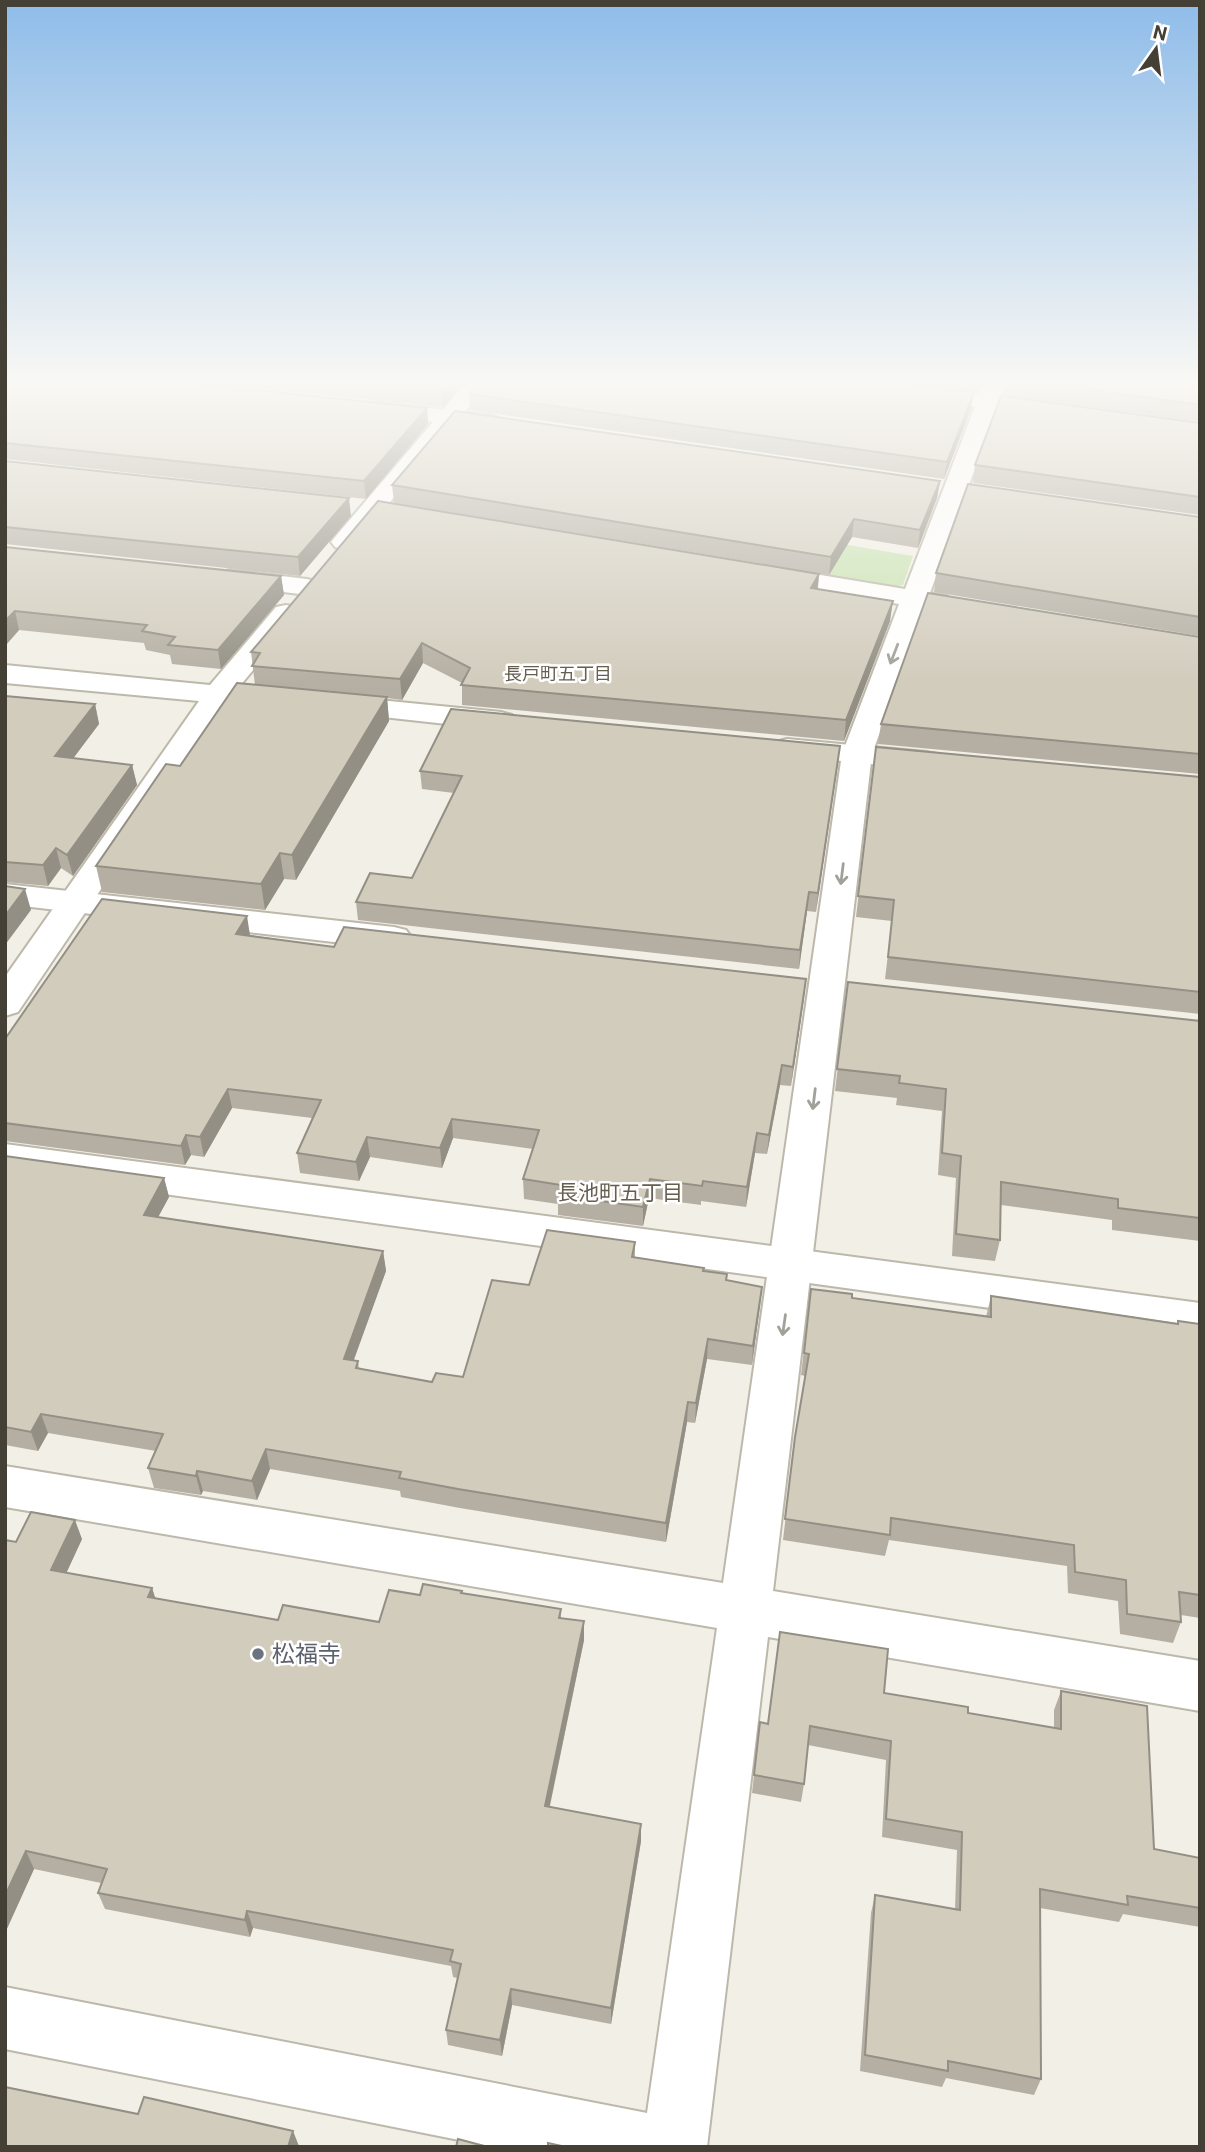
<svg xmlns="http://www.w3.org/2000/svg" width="1205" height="2152" font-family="Roboto,'Noto Sans JP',sans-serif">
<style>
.green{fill:#c9e3b2}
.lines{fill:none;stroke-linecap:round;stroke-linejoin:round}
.minor-casing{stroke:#bcb8aa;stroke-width:4}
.tertiary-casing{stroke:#bcb8aa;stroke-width:4}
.minor{fill:#fff;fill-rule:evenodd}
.tertiary{fill:#fff;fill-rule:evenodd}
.wall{fill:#b5afa3}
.shaded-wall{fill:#938f84}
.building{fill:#d2ccbd;stroke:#938f84;stroke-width:2}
.oneway{stroke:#a2a09a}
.worship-dot{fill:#6b7280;stroke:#fff;stroke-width:2.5}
.labels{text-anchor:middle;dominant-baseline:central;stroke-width:5;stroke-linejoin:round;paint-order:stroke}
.far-neighbourhood-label{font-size:18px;fill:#665e4e;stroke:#fff}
.neighbourhood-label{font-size:21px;fill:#665e4e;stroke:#fff}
.near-worship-label{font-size:23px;fill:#5b616d;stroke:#fff;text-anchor:start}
</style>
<rect width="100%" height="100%" fill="#f2efe6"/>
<path class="green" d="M800 537 913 556 903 585 889 588 779 570Z"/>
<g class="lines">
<defs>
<g id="minor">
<path d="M984 383H1006L930 593 947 596 951 602 947 608 938 610 925 608 872 754 773 1591 1200 1661V1711L768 1637 707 2147H494L5 2049V1987L647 2113 717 1628 5 1507V1466L723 1583 842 754 899 604 766 582 757 580 753 574 757 568 766 566 905 589Z"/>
<path d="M375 402 489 415 497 417 500 422 497 427 489 429 367 414 364 409 367 404Z"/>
<path d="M230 570 307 579 316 581 320 587 316 593 307 595 221 584 217 578 221 572Z"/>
<path d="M5 884 394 927 406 930 412 938 406 946 394 949 5 904Z"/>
</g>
<g id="tertiary">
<path d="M466 383H489L353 547 344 550 335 547 331 542 335 537Z"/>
<path d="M834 383H894L1049 403 1057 405 1060 410 1057 415 1049 417 845 389 837 388Z"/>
<path d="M286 605 296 607 300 613 239 687 291 694 296 700 291 706 281 709 226 704 18 1012 5 1016V977L199 701 5 683V665L210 685 276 607Z"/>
<path d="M338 696 501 712 512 715 516 721 512 727 501 730 328 711 323 705 328 699Z"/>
<path d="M787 739 926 752 937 754 941 761 937 768 926 770 776 754 772 748 776 742Z"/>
<path d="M5 1144 1200 1303V1337L5 1172Z"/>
</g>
</defs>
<use href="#minor" class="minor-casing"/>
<use href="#tertiary" class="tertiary-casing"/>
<use href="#minor" class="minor"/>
<use href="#tertiary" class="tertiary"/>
</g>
<g class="wall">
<path d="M5 383 427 408 428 424 366 499 5 459Z"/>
<path d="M206 383H464L443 407Z"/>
<path d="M913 383H982L978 392Z"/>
<path d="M1006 383H1200V422L1004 395Z"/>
<path d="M469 394 971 409 944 479 470 410Z"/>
<path d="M1200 423V515L973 483 975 465Z"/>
<path d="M5 461 351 516 300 576 5 544Z"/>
<path d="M940 481 937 498 918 548 852 537 829 575 394 503 392 485Z"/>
<path d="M1200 517V636L934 592 936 573Z"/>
<path d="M5 547 281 576 284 595 221 669 172 664 170 655 146 650 144 643 19 630 5 646Z"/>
<path d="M819 574 818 589 890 621 844 741 462 705V683L423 663 402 700 387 698 389 721 296 880 284 879 265 910 102 892 96 866 180 766 255 685 251 652Z"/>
<path d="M1200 637V774L878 744 881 724Z"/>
<path d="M5 696 95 704 99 724 73 758 132 765 137 785 73 876 61 868 48 886 5 882Z"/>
<path d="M840 746 816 912 807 911 799 969 358 920 356 902 412 878 454 793 422 789 420 771Z"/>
<path d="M876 747 1200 777V1014L885 979 892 921 856 917Z"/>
<path d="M250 935 334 947 804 998 791 1086 780 1085 767 1154 755 1153 746 1207 701 1201V1205L649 1198 643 1226 558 1215V1204L524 1199 523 1179 533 1149 453 1138 442 1168 370 1157 359 1181 300 1173 297 1153 312 1118 232 1108 204 1157 191 1155 185 1165 5 1141V1039Z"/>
<path d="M848 982 1200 1021V1241L1112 1230V1220L1001 1205 1000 1240 995 1261 952 1256 956 1178 938 1175 942 1111 896 1105 897 1098 835 1091Z"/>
<path d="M5 1156 164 1178 169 1197 158 1217 383 1251 386 1271 353 1360 358 1361 359 1369 432 1382 463 1377 529 1285 635 1242V1257L704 1271 727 1280 762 1287 752 1365 707 1359 695 1423 687 1422 666 1542 460 1508 401 1497 400 1491 270 1469 257 1500 203 1491 201 1495 154 1488 148 1468 156 1451 48 1433 38 1451 5 1445Z"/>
<path d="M811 1289 852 1298 986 1317 991 1296 1177 1323 1178 1321 1200 1324V1618L1181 1615V1622L1173 1643 1120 1634 1118 1601 1068 1593 1067 1566 889 1540 885 1556 783 1540 795 1437 805 1376 801 1375Z"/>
<path d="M82 1539 66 1573 152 1588 155 1599 278 1620 379 1622 420 1595 462 1591V1593L561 1609V1618L584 1640 550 1806 641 1841 611 2024 512 2005 502 2056 448 2045 446 2030 457 1978 453 1977 451 1966 253 1928 250 1937 105 1909 98 1893 101 1883 34 1869 5 1933 16 1542Z"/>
<path d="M1061 1691 1154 1849 1200 1858V1927L1123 1914 1119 1922 1040 1908 1041 2079 1034 2095 946 2078 942 2087 860 2071 871 1913 875 1895 955 1909 957 1850 882 1837 886 1760 808 1745 804 1784 801 1802 752 1793 760 1722 768 1724 884 1693 968 1713 1054 1728V1710Z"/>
</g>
<g class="shaded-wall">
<path d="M449 383H464L443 407 442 390Z"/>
<path d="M974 392 971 409 944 479 947 462Z"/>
<path d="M427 408 428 424 366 499 364 481Z"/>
<path d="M940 481 937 498 918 548 920 530Z"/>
<path d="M349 498 351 516 300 576 298 557Z"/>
<path d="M854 519 852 537 829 575 831 557Z"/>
<path d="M819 574 817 594 811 588Z"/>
<path d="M281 576 284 595 221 669 218 650Z"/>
<path d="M893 601 890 621 844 741 846 720Z"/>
<path d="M15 611 19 630 5 646V621Z"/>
<path d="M422 643 423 663 402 700 400 679Z"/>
<path d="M387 697 389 721 296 880 292 855Z"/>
<path d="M95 704 99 724 60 776 55 756Z"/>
<path d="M840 746 838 763 816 912 818 893Z"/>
<path d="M132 765 137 785 73 876 67 855Z"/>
<path d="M56 848 61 868 48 886 43 865Z"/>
<path d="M280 853 284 879 265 910 261 884Z"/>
<path d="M25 889 31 910 5 945V916Z"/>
<path d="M809 892 807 911 799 969 800 950Z"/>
<path d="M247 916 250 935 240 953 236 934Z"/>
<path d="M806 979 804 998 791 1086 793 1067Z"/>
<path d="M782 1065 780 1085 767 1154 769 1135Z"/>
<path d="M228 1089 232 1108 204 1157 200 1137Z"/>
<path d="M452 1119 453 1138 442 1168 440 1148Z"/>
<path d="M757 1133 755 1153 746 1207 747 1187Z"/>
<path d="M186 1135 191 1155 185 1165 181 1146Z"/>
<path d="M367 1137 370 1157 359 1181 356 1162Z"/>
<path d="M164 1178 169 1197 149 1234 144 1215Z"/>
<path d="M650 1179 649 1198 643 1226V1207Z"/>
<path d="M383 1251 386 1271 347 1379 344 1359Z"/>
<path d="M762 1287 760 1306 752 1365 753 1346Z"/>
<path d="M708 1339 707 1359 695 1423 696 1403Z"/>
<path d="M688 1402 687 1422 666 1542V1523Z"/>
<path d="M41 1414 48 1433 38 1451 31 1432Z"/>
<path d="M266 1449 270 1469 257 1500 252 1481Z"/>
<path d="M197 1471 203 1491 201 1495 196 1476Z"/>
<path d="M75 1520 82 1539 59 1589 51 1570Z"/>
<path d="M152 1588 158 1606 148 1597Z"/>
<path d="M584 1621V1640L546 1823 545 1806Z"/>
<path d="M641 1824V1841L611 2024V2008Z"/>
<path d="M26 1851 34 1869 5 1933V1896Z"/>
<path d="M247 1911 253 1928 250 1937 245 1920Z"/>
<path d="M511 1989 512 2005 502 2056 500 2040Z"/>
<path d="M293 2131 299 2146V2147H288Z"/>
</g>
<g class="building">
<path d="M5 383H189L427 408 364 481 5 443Z"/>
<path d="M370 383H449L442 390Z"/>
<path d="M478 383H903L974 392 947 462 469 394Z"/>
<path d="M1039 383H1200V405Z"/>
<path d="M1001 396 1200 423V497L975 465Z"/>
<path d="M455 411 940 481 920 530 854 519 831 557 392 485Z"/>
<path d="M5 461 349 498 298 557 5 527Z"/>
<path d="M968 484 1200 517V617L936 573Z"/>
<path d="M378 501 819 574 811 588 893 601 846 720 461 685 470 668 422 643 400 679 252 666 260 653 251 652Z"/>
<path d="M5 547 281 576 218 650 168 645 175 637 142 631 147 625 15 611 5 621Z"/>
<path d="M928 593 1200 637V754L881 724Z"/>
<path d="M237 683 387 697 292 855 280 853 261 884 96 866 166 764 180 766Z"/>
<path d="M5 696 95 704 55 756 132 765 67 855 56 848 43 865 5 862Z"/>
<path d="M451 709 840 746 818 893 809 892 800 950 356 902 370 873 412 878 462 776 420 771Z"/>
<path d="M876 747 1200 777V992L888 957 894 900 858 896Z"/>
<path d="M5 886 25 889 5 916Z"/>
<path d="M102 899 247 916 236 934 334 947 344 927 806 979 793 1067 782 1065 769 1135 757 1133 747 1187 703 1181 702 1186 650 1179 643 1207 558 1195 561 1185 523 1179 539 1130 452 1119 440 1148 367 1137 356 1162 297 1153 321 1100 228 1089 200 1137 186 1135 181 1146 5 1123V1039Z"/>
<path d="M848 982 1200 1021V1218L1118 1208V1199L1001 1182 1000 1240 956 1234 961 1156 942 1153 946 1089 899 1083 900 1076 837 1069Z"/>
<path d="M5 1156 164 1178 144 1215 383 1251 344 1359 358 1361 356 1368 432 1382 436 1373 463 1377 492 1280 529 1285 547 1230 635 1242 632 1257 704 1268 703 1271 727 1274 726 1280 762 1287 753 1346 708 1339 696 1403 688 1402 666 1523 458 1489 399 1478 401 1472 266 1449 252 1481 197 1471 196 1476 148 1468 163 1434 41 1414 31 1432 5 1427Z"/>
<path d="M811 1289 852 1294V1298L991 1317V1296L1178 1324V1321L1200 1324V1595L1179 1592 1181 1622 1127 1614 1126 1580 1075 1572 1074 1545 891 1518 890 1535 785 1519 795 1437 809 1354 804 1353Z"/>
<path d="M31 1512 75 1520 51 1570 152 1588 148 1597 278 1620 283 1605 379 1622 389 1590 420 1595 423 1584 462 1591 461 1593 561 1609 559 1618 584 1621 545 1806 641 1824 611 2008 511 1989 500 2040 446 2030 461 1964 450 1961 453 1950 247 1911 245 1920 98 1893 107 1869 26 1851 5 1896V1540L16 1542Z"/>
<path d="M780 1632 888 1649 884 1693 968 1707V1713L1061 1729V1691L1147 1706 1154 1849 1200 1858V1908L1127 1896 1128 1905 1040 1889 1041 2079 948 2061V2071L865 2055 875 1895 960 1910 962 1832 886 1819 891 1741 810 1726 804 1784 754 1775 760 1722 768 1724Z"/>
<path d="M5 2087 138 2114 144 2097 293 2131 288 2147H5Z"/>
<path d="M458 2139 488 2147H456Z"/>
<path d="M548 2143 566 2147H548Z"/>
</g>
<defs><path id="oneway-shaft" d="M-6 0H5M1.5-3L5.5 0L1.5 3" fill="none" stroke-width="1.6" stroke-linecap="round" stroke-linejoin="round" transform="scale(1.75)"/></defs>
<g class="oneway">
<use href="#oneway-shaft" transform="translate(894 654) rotate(111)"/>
<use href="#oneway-shaft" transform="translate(842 874) rotate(97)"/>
<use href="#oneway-shaft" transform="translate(814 1099) rotate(97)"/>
<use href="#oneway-shaft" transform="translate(784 1325) rotate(98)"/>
</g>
<linearGradient id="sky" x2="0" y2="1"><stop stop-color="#8ebce9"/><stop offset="0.56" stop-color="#f9f8f4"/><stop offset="1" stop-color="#f9f8f4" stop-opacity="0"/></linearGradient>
<rect width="1205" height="684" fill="url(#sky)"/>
<circle class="worship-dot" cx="258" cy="1654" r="7"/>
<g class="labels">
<g class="far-neighbourhood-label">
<text x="558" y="673">長戸町五丁目</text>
</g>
<g class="neighbourhood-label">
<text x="620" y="1193">長池町五丁目</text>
</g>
<g class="near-worship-label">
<text x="272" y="1654">松福寺</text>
</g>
</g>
<rect width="1205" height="2152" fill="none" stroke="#444036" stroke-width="14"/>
<g transform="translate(1156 49) rotate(14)" stroke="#ffffff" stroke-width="5" paint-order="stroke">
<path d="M0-5L12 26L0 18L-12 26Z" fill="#444036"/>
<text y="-10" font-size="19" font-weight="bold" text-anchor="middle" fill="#444036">N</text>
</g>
</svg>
